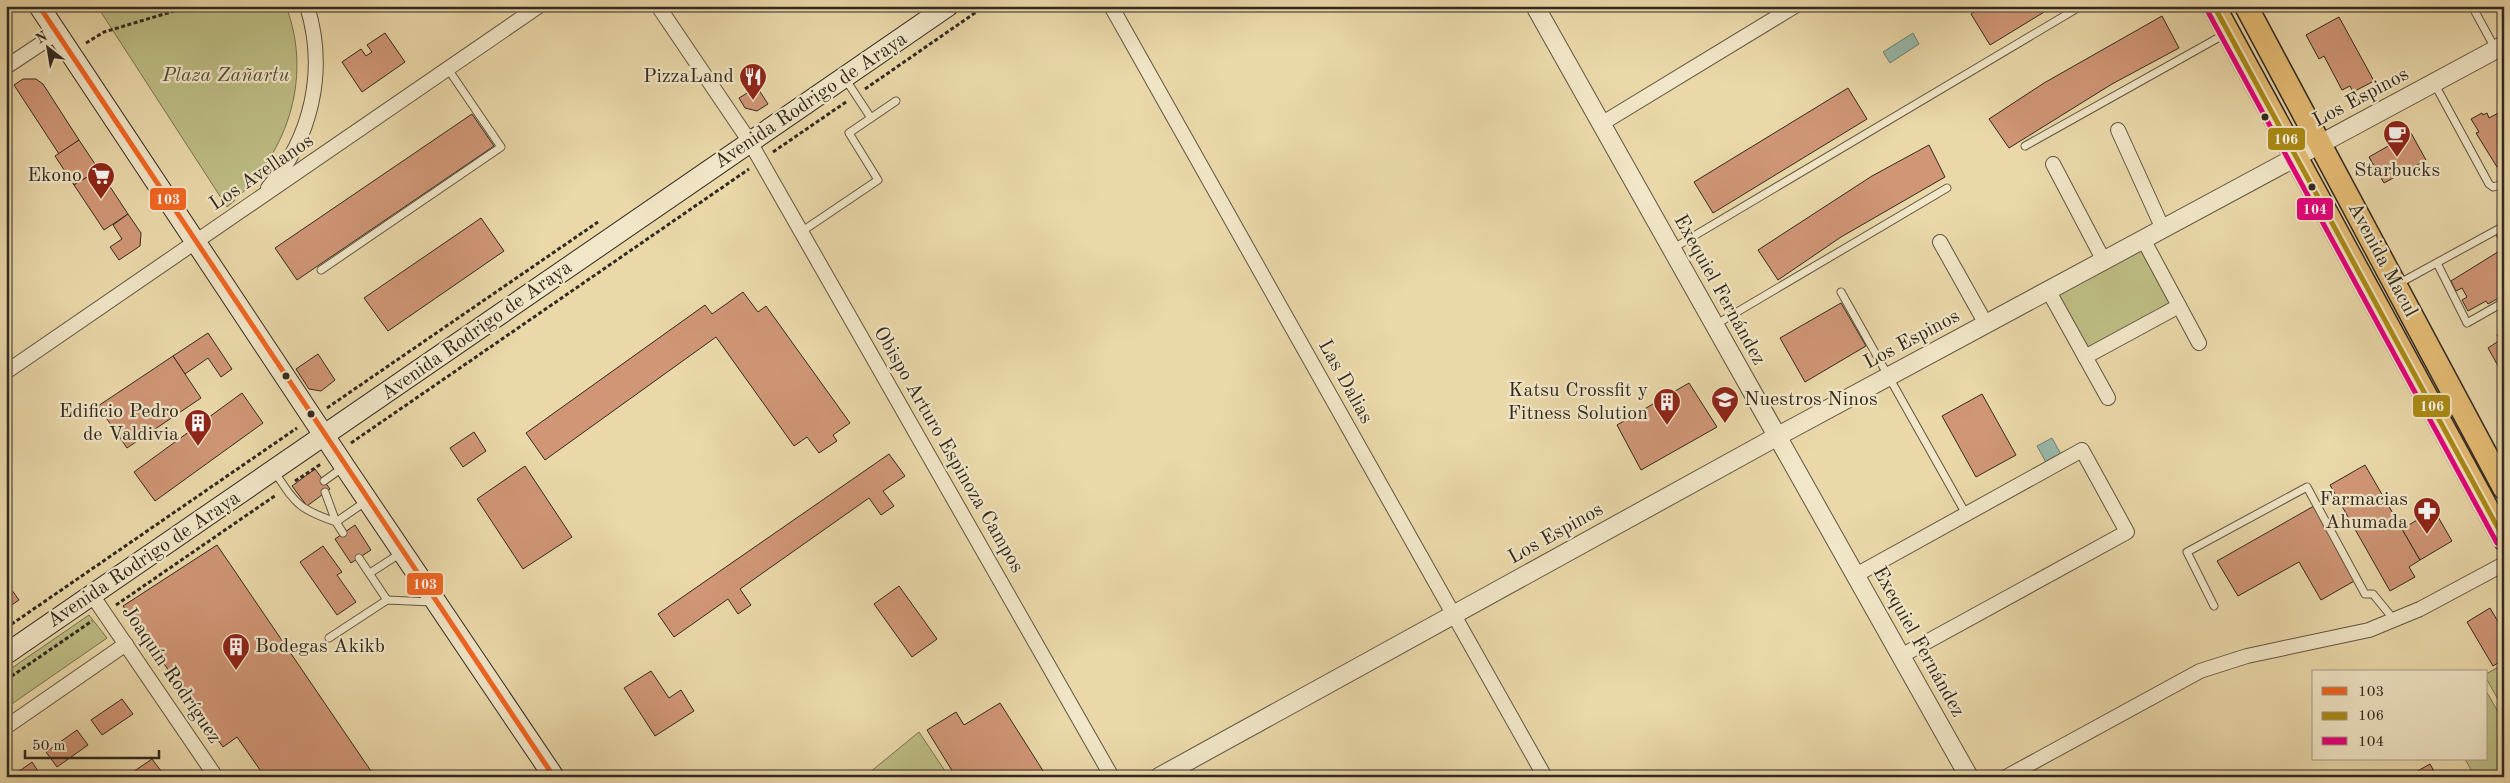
<svg xmlns="http://www.w3.org/2000/svg" width="2510" height="783" font-family="'Old Standard TT',serif">
<style>
.green{fill:#bdbd84;stroke:#787352}
.water{fill:#98b9ac;stroke:#6f7f74}
.building{fill:#d09676;stroke:#322920}
.lines{fill:none;stroke-linecap:round;stroke-linejoin:round}
.service-casing{stroke:#605542;stroke-width:9}
.minor-casing{stroke:#605542;stroke-width:16}
.tertiary-casing{stroke:#605542;stroke-width:20}
.secondary-casing{stroke:#322920;stroke-width:22}
.primary-casing{stroke:#322920;stroke-width:25}
.path{stroke:#322920;stroke-width:3;stroke-dasharray:4 2.5;stroke-linecap:butt}
.service{stroke:#f1e6c7;stroke-width:7}
.minor{stroke:#f1e6c7;stroke-width:14}
.tertiary{stroke:#f1e6c7;stroke-width:18}
.secondary{stroke:#f1e6c7;stroke-width:20}
.primary{stroke:#e5bc74;stroke-width:22}
.bus-1-casing{stroke:#f1e6c7;stroke-width:9}
.bus-2-casing{stroke:#f1e6c7;stroke-width:9}
.bus-3-casing{stroke:#f1e6c7;stroke-width:9}
.bus-1{stroke:#f26522;stroke-width:5}
.bus-2{stroke:#ab8b15;stroke-width:5}
.bus-3{stroke:#e5007d;stroke-width:5}
.bus-dot{fill:#322920;stroke:#f1e6c7;stroke-width:2}
.labels{text-anchor:middle;dominant-baseline:central;stroke-width:4.5;stroke-linejoin:round;paint-order:stroke}
.park-label{font-size:20px;font-style:italic;fill:#554e39;stroke:#f1e6c7}
.poi-label{font-size:20px;fill:#322920;stroke:#f1e6c7;text-anchor:end}
.street-label{font-size:20px;fill:#322920;stroke:#f1e6c7}
.line-badge{stroke:#f1e6c7;stroke-width:2}
.badge-label{font-size:14px;text-anchor:middle;font-weight:bold;fill:#fff}
</style>
<rect width="100%" height="100%" fill="#ead8a9"/>
<filter id="stains"><feTurbulence type="fractalNoise" baseFrequency=".004" numOctaves="4"/><feColorMatrix values="0 0 0 0 .2 0 0 0 0 .09 0 0 0 0 .02 0 0 0 .5 -.17"/></filter>
<radialGradient id="worn" r=".72"><stop offset=".6" stop-color="#630" stop-opacity="0"/><stop offset="1" stop-color="#630" stop-opacity=".3"/></radialGradient>
<g class="green">
<path d="M97 6H286C314 80 286 158 227 207Z"/>
<path d="M2143 239 2179 306 2085 357 2048 290Z"/>
<path d="M89 615 107 638 6 708V672Z"/>
<path d="M2504 664V710L2486 678V674Z"/>
<path d="M2486 691 2504 722V773L2497 777H2475L2465 759H2486Z"/>
<path d="M919 732 949 777H864Z"/>
</g>
<g class="water">
<path d="M1913 33 1919 44 1890 63 1883 52Z"/>
<path d="M2052 438 2062 456 2047 464 2037 446Z"/>
</g>
<g class="building">
<path d="M1983 6H2054L1990 45 1971 14Z"/>
<path d="M2162 16 2179 48 2112 84 2009 148 1989 119 2044 83Z"/>
<path d="M2339 17 2374 81 2353 92 2350 86 2342 90 2324 56 2319 59 2306 35Z"/>
<path d="M385 33 405 62 362 92 342 62 361 49 366 56 372 52 367 45Z"/>
<path d="M23 79H36L43 84 79 140 59 154 14 85Z"/>
<path d="M757 87 768 104 757 111 745 108 739 98Z"/>
<path d="M1848 88 1867 119 1713 213 1694 182Z"/>
<path d="M2504 110V164L2497 167 2476 133 2479 132 2471 119 2482 113 2483 115 2487 113 2489 118Z"/>
<path d="M472 114 494 146 297 280 275 248Z"/>
<path d="M2411 133 2426 160 2384 183 2369 157Z"/>
<path d="M79 140 99 170 74 185 55 156Z"/>
<path d="M1929 145 1945 177 1841 237 1778 280 1758 250 1872 176Z"/>
<path d="M99 170 128 214 104 230 74 185Z"/>
<path d="M128 214 141 233 140 246 119 260 110 247 122 239 113 225Z"/>
<path d="M481 218 504 251 388 331 364 298Z"/>
<path d="M2504 231V248L2496 235Z"/>
<path d="M2501 250 2504 252V295L2488 304 2486 301 2468 311 2462 300 2467 297 2462 288 2456 291 2451 281Z"/>
<path d="M743 292 758 312 766 306 850 423 833 435 837 441 819 453 807 437 794 446 716 337 545 460 526 433 705 305 712 314Z"/>
<path d="M1841 303 1866 346 1805 382 1780 338Z"/>
<path d="M2504 331V372L2502 373 2488 348 2500 340 2497 335Z"/>
<path d="M208 333 232 369 221 377 208 358 185 374 173 356Z"/>
<path d="M318 354 335 380 321 391 309 389 296 369Z"/>
<path d="M173 356 201 398 127 448 98 406Z"/>
<path d="M1689 383 1717 427 1641 470 1617 425Z"/>
<path d="M242 393 263 423 155 501 134 472Z"/>
<path d="M1982 394 2016 455 1976 477 1942 416Z"/>
<path d="M474 432 486 451 463 467 450 448Z"/>
<path d="M889 454 905 476 883 491 894 506 881 515 869 498 740 589 751 605 738 614 728 599 674 637 658 614Z"/>
<path d="M2365 465 2420 560 2409 567 2415 577 2390 591 2330 485Z"/>
<path d="M525 466 572 537 523 569 477 499Z"/>
<path d="M315 469 330 489 307 506 292 486Z"/>
<path d="M2314 506 2356 580 2321 600 2299 562 2238 596 2217 561Z"/>
<path d="M2434 510 2452 541 2420 560 2402 529Z"/>
<path d="M355 525 371 550 351 563 335 539Z"/>
<path d="M217 545 375 777H265L237 737 223 747 123 606Z"/>
<path d="M323 546 342 572 337 575 356 602 337 615 300 562Z"/>
<path d="M6 582 19 600 6 609Z"/>
<path d="M899 586 937 639 912 657 874 604Z"/>
<path d="M2490 608 2504 632V659L2493 666 2467 622Z"/>
<path d="M651 671 669 698 681 690 694 711 655 736 624 688Z"/>
<path d="M122 699 133 714 102 735 91 720Z"/>
<path d="M1000 703 1047 777H956L927 730 956 712 964 725Z"/>
<path d="M77 730 88 745 57 767 46 752Z"/>
<path d="M152 759 164 775 127 777V776Z"/>
<path d="M32 762 42 777H11Z"/>
<path d="M2430 764 2437 777H2407Z"/>
</g>
<g class="lines">
<defs>
<g id="service">
<path d="M2472 6 2496 50"/>
<path d="M2434 83 2489 184 2493 187 2504 184"/>
<path d="M871 118 896 101"/>
<path d="M2025 146 2225 34"/>
<path d="M801 232 878 180 849 133 871 118 846 80"/>
<path d="M1672 249 2081 6"/>
<path d="M2437 263 2467 323 2504 302"/>
<path d="M321 270 501 147 448 69"/>
<path d="M2398 284 2504 226"/>
<path d="M1841 292 1966 514"/>
<path d="M1715 325 1947 188"/>
<path d="M274 471C296 504 298 509 336 522L343 533"/>
<path d="M324 481 342 468"/>
<path d="M325 492 336 522 365 502"/>
<path d="M359 558 387 600"/>
<path d="M370 573 401 553"/>
<path d="M2214 606 2187 552 2307 487 2365 594H2373L2395 621"/>
<path d="M329 638 387 600 432 602"/>
</g>
<g id="minor">
<path d="M658 6 750 142 1112 777"/>
<path d="M1111 6 1545 777"/>
<path d="M6 67 57 33"/>
<path d="M1601 124 1795 6"/>
<path d="M2118 130 2163 229"/>
<path d="M2053 164 2104 261"/>
<path d="M268 188C312 138 327 70 307 6"/>
<path d="M2143 239 2199 343"/>
<path d="M1940 242 1986 324"/>
<path d="M2048 290 2108 398"/>
<path d="M2085 357 2179 306"/>
<path d="M6 372 539 6"/>
<path d="M1856 575 2082 450 2127 532 1901 656"/>
<path d="M92 595 216 777"/>
<path d="M6 727 126 644"/>
<path d="M2006 777 2200 671 2247 656 2369 630 2420 609 2504 564"/>
</g>
<g id="tertiary">
<path d="M1535 6 1969 777"/>
<path d="M1159 777 1778 436 2504 45"/>
</g>
<g id="secondary">
<path d="M39 6 345 467 554 777"/>
<path d="M6 654 948 6"/>
</g>
<g id="primary">
<path d="M2214 6 2504 539"/>
<path d="M2246 6 2504 488"/>
</g>
</defs>
<use href="#service" class="service-casing"/>
<use href="#minor" class="minor-casing"/>
<use href="#tertiary" class="tertiary-casing"/>
<use href="#secondary" class="secondary-casing"/>
<use href="#primary" class="primary-casing"/>
<g class="path">
<path d="M86 43 104 32 191 6"/>
<path d="M865 89 985 6"/>
<path d="M773 152 846 102"/>
<path d="M327 408 598 222"/>
<path d="M351 443 749 169"/>
<path d="M295 481 321 464"/>
<path d="M116 605 276 495"/>
<path d="M6 628 297 428"/>
<path d="M6 680 92 621"/>
</g>
<use href="#service" class="service"/>
<use href="#minor" class="minor"/>
<use href="#tertiary" class="tertiary"/>
<use href="#secondary" class="secondary"/>
<use href="#primary" class="primary"/>
<defs>
<path id="bus-1" d="M39 6 554 777"/>
<path id="bus-2" d="M2214 6 2504 539"/>
<path id="bus-3" d="M2207 10 2497 543"/>
</defs>
<use href="#bus-1" class="bus-1-casing"/>
<use href="#bus-2" class="bus-2-casing"/>
<use href="#bus-3" class="bus-3-casing"/>
<use href="#bus-1" class="bus-1"/>
<use href="#bus-2" class="bus-2"/>
<use href="#bus-3" class="bus-3"/>
</g>
<defs>
<symbol id="restaurant-pin" viewBox="-11 -11 22 30"><path d="M0 17L-7.5 6A9.5 9.5 0 1 1 7.5 6Z" fill="#8f2418" stroke="#f1e6c7"/><path d="M-5-6h1v4h1v-4h1v4h1v-4h1v5L-1.5 .5V6h-2V.5L-5-1ZM5-6V6H3V1.5H1.5Q1.5-4 5-6Z" fill="#fff"/></symbol>
<symbol id="cafe-pin" viewBox="-11 -11 22 30"><path d="M0 17L-7.5 6A9.5 9.5 0 1 1 7.5 6Z" fill="#8f2418" stroke="#f1e6c7"/><path d="M-5.5-4.5H6V0H3Q3 3.5 0 3.5H-2.5Q-5.5 3.5-5.5 0ZM3-3.2v2h1.7v-2ZM-6 4.5H4V6H-6Z" fill="#fff"/></symbol>
<symbol id="supermarket-pin" viewBox="-11 -11 22 30"><path d="M0 17L-7.5 6A9.5 9.5 0 1 1 7.5 6Z" fill="#8f2418" stroke="#f1e6c7"/><path d="M-6-5.5h2.5l.6 2H6L4.5 2H-2.5L-4.4-4H-6ZM-1.5 3.2a1.3 1.3 0 1 0 .1 0ZM3 3.2a1.3 1.3 0 1 0 .1 0Z" fill="#fff"/></symbol>
<symbol id="school-pin" viewBox="-11 -11 22 30"><path d="M0 17L-7.5 6A9.5 9.5 0 1 1 7.5 6Z" fill="#8f2418" stroke="#f1e6c7"/><path d="M0-5L7-2L0 1L-7-2ZM-4 1L0 2.5L4 1V4Q0 6-4 4Z" fill="#fff"/></symbol>
<symbol id="building-pin" viewBox="-11 -11 22 30"><path d="M0 17L-7.5 6A9.5 9.5 0 1 1 7.5 6Z" fill="#8f2418" stroke="#f1e6c7"/><path d="M-4-6H4V6H1V3H-1V6H-4ZM-2.5-4.3h1.7v1.8h-1.7ZM.8-4.3h1.7v1.8H.8ZM-2.5-1h1.7V.8h-1.7ZM.8-1h1.7V.8H.8Z" fill="#fff"/></symbol>
<symbol id="pharmacy-pin" viewBox="-11 -11 22 30"><path d="M0 17L-7.5 6A9.5 9.5 0 1 1 7.5 6Z" fill="#8f2418" stroke="#f1e6c7"/><path d="M-2-6h4v4h4v4h-4v4h-4v-4h-4v-4h4Z" fill="#fff"/></symbol>
</defs>
<g fill-rule="evenodd">
<use href="#restaurant-pin" x="737" y="61" width="32" height="43"/>
<use href="#cafe-pin" x="2381" y="118" width="32" height="43"/>
<use href="#supermarket-pin" x="85" y="160" width="32" height="43"/>
<use href="#school-pin" x="1709" y="384" width="32" height="43"/>
<use href="#building-pin" x="1651" y="386" width="32" height="43"/>
<use href="#building-pin" x="182" y="407" width="32" height="43"/>
<use href="#pharmacy-pin" x="2411" y="495" width="32" height="43"/>
<use href="#building-pin" x="220" y="631" width="32" height="43"/>
</g>
<g class="bus-dot">
<circle cx="2265" cy="117" r="4.5"/>
<circle cx="2312" cy="187" r="4.5"/>
<circle cx="286" cy="376" r="4.5"/>
<circle cx="311" cy="414" r="4.5"/>
</g>
<g class="labels">
<g class="park-label">
<text x="226" y="76">Plaza Zañartu</text>
</g>
<g class="poi-label">
<text x="734" y="77">PizzaLand</text>
<text x="2397" y="171" text-anchor="middle">Starbucks</text>
<text x="82" y="176">Ekono</text>
<text x="1648" y="391">Katsu Crossfit y<tspan x="1648" dy="23">Fitness Solution</tspan></text>
<text x="1744" y="400" text-anchor="start">Nuestros Ninos</text>
<text x="179" y="412">Edificio Pedro<tspan x="179" dy="23">de Valdivia</tspan></text>
<text x="2408" y="500">Farmacias<tspan x="2408" dy="23">Ahumada</tspan></text>
<text x="255" y="647" text-anchor="start">Bodegas Akikb</text>
</g>
<g class="street-label">
<text transform="translate(2361 98) rotate(-28)">Los Espinos</text>
<text transform="translate(811 101) rotate(-34)">Avenida Rodrigo de Araya</text>
<text transform="translate(262 173) rotate(-34)">Los Avellanos</text>
<text transform="translate(2382 260) rotate(62)">Avenida Macul</text>
<text transform="translate(1719 290) rotate(61)">Exequiel Fernández</text>
<text transform="translate(477 331) rotate(-35)">Avenida Rodrigo de Araya</text>
<text transform="translate(1912 340) rotate(-28)">Los Espinos</text>
<text transform="translate(1345 382) rotate(61)">Las Dalias</text>
<text transform="translate(948 450) rotate(60)">Obispo Arturo Espinoza Campos</text>
<text transform="translate(1556 534) rotate(-29)">Los Espinos</text>
<text transform="translate(144 560) rotate(-34)">Avenida Rodrigo de Araya</text>
<text transform="translate(1918 642) rotate(61)">Exequiel Fernández</text>
<text transform="translate(171 675) rotate(56)">Joaquín Rodríguez</text>
</g>
</g>
<g class="line-badge">
<rect x="2267" y="127" width="39" height="24" rx="5" fill="#ab8b15"/>
<rect x="149" y="187" width="38" height="24" rx="5" fill="#f26522"/>
<rect x="2296" y="197" width="38" height="24" rx="5" fill="#e5007d"/>
<rect x="2412" y="394" width="39" height="24" rx="5" fill="#ab8b15"/>
<rect x="406" y="572" width="38" height="24" rx="5" fill="#f26522"/>
</g>
<g class="badge-label">
<text x="2286" y="144">106</text>
<text x="168" y="204">103</text>
<text x="2315" y="214">104</text>
<text x="2432" y="411">106</text>
<text x="425" y="589">103</text>
</g>
<rect width="2510" height="783" fill="none" stroke="#ead8a9" stroke-width="25"/>
<rect x="8" y="8" width="2495" height="768" fill="none" stroke="#322920" stroke-width="2.5"/>
<rect x="12" y="12" width="2485" height="758" fill="none" stroke="#322920"/>
<rect x="2312" y="670" width="175" height="90" fill="#f1e6c7" stroke="#a59a84"/>
<rect x="2322" y="687" width="25" height="8" fill="#f26522" stroke="#a59a84"/>
<text x="2358" y="696" font-size="15" fill="#322920">103</text>
<rect x="2322" y="712" width="25" height="8" fill="#ab8b15" stroke="#a59a84"/>
<text x="2358" y="720" font-size="15" fill="#322920">106</text>
<rect x="2322" y="737" width="25" height="8" fill="#e5007d" stroke="#a59a84"/>
<text x="2358" y="746" font-size="15" fill="#322920">104</text>
<g transform="translate(48 48) rotate(329)" stroke="#f1e6c7" stroke-width="4" paint-order="stroke">
<path d="M0-4L9 19L0 12L-9 19Z" fill="#322920"/>
<text y="-8" font-size="14" font-weight="bold" text-anchor="middle" fill="#322920">N</text>
</g>
<path d="M25 750v8h134v-8" fill="none" stroke="#322920" stroke-width="2.5"/>
<text x="32" y="750" font-size="15" fill="#322920" stroke="#f1e6c7" stroke-width="4" paint-order="stroke">50 m</text>
<rect width="100%" height="100%" filter="url(#stains)"/>
<rect width="100%" height="100%" fill="url(#worn)"/>
</svg>
